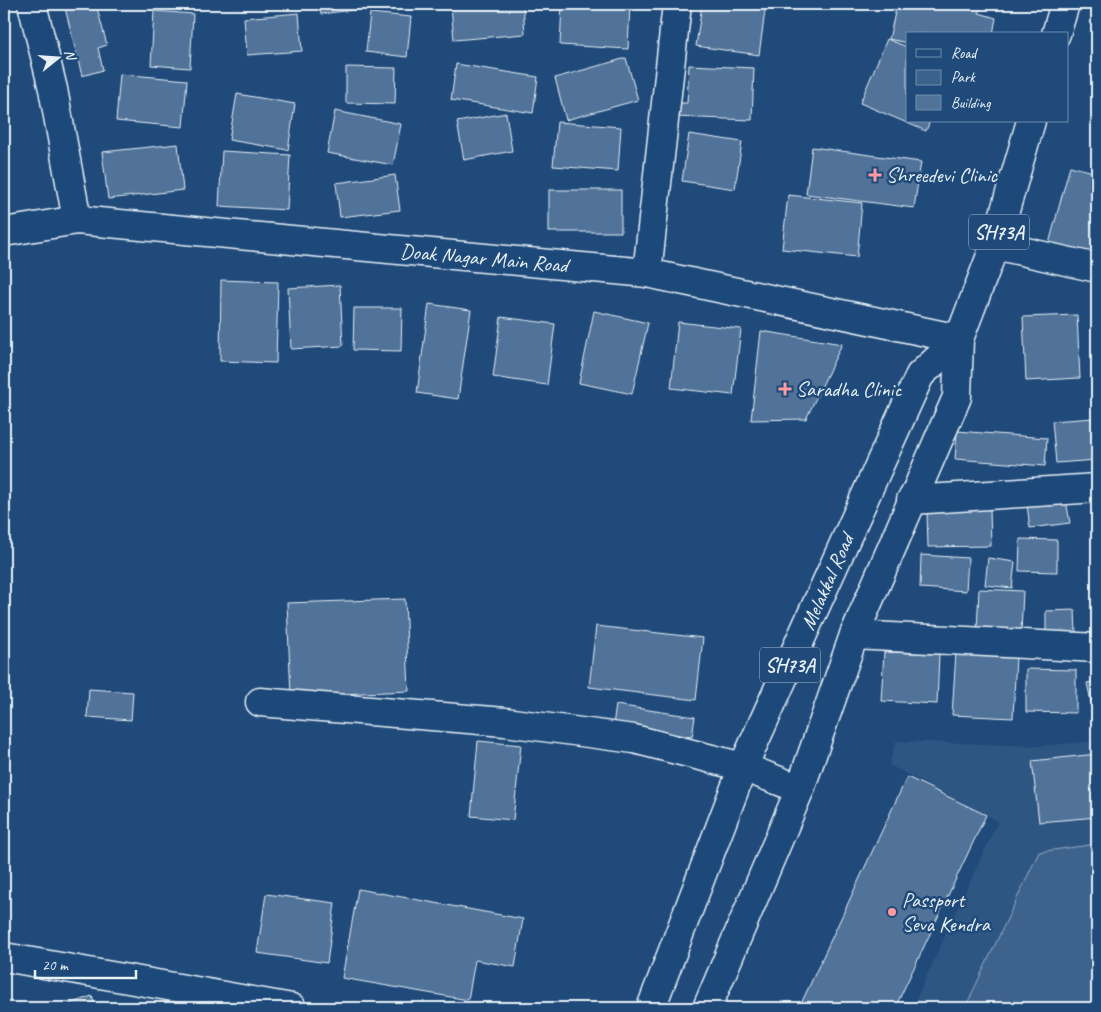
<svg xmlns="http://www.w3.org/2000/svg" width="1101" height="1012" font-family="Caveat,sans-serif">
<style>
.built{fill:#2e5683}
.green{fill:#3c628c;stroke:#92aac2}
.building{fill:#517399;stroke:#e8f1f8}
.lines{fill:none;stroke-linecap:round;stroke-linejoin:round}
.minor-casing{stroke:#e8f1f8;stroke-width:31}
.major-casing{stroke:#e8f1f8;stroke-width:31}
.minor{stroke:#1f4a7a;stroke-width:28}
.major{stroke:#1f4a7a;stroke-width:28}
.poi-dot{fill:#ff9aa2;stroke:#1f4a7a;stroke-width:2}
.labels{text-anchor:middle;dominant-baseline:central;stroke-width:5;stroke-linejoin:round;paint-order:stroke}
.shield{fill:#1f4a7a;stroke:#acbfd2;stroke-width:1}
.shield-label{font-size:20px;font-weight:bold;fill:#e8f1f8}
.poi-label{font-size:21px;fill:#e8f1f8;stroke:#1f4a7a;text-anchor:start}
.street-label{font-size:21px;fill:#e8f1f8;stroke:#1f4a7a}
</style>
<rect width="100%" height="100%" fill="#1f4a7a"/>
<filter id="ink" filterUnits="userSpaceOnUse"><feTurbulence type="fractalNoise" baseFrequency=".02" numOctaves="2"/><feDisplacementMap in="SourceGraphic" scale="10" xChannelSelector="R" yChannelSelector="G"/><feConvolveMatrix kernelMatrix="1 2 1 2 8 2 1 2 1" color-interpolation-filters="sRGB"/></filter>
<g filter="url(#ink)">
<path class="built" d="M896 741 1038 746 1097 741V1008H912L998 821 889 765Z"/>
<path class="green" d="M1097 844V1008H965L1039 852Z"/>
<g class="building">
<path d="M64 4H96L107 45 98 48 103 70 82 76Z"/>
<path d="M233 4H263L233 6Z"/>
<path d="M319 4H399L321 14Z"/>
<path d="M473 4H523L525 34 454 40 451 6Z"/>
<path d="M562 4H630L628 49 560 45Z"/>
<path d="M702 4H766L759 55 696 46Z"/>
<path d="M897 4H982L979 13 996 18 993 34H907V43L889 39Z"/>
<path d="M154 11 193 14 190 68 151 65Z"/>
<path d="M299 13 302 51 247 55 244 18Z"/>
<path d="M370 13 411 17 407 57 366 52Z"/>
<path d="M887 39 907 47V121H930L926 131 860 103Z"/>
<path d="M626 58 638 100 566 120 555 78Z"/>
<path d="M456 64 538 77 533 113 451 100Z"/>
<path d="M689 65 754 68 752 120 675 117V103H687Z"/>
<path d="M346 67 396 68 395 104 346 103Z"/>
<path d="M120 74 187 80 183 127 116 121Z"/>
<path d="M237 94 295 104 288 150 229 140Z"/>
<path d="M335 111 401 124 393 165 327 153Z"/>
<path d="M506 113 512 151 464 160 457 122Z"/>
<path d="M557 122 621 127 618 171 553 166Z"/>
<path d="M689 134 742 142 735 189 682 181Z"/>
<path d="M178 144 183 190 108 199 102 152Z"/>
<path d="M812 147 921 162 914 208 806 194Z"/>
<path d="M222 151 290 155 287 210 219 206Z"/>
<path d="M1070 166 1097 173V265L1047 251Z"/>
<path d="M395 175 400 210 340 217 336 183Z"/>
<rect x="549" y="190" width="72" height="42"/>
<path d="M788 195 862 203 857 257 782 249Z"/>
<path d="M221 280 278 282 276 363 220 361Z"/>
<path d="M340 285 343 346 291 349 288 288Z"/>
<path d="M429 304 471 310 458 399 417 393Z"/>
<path d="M354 308H402L401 351 353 350Z"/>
<path d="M594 311 648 323 632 394 579 383Z"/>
<path d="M1077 315 1080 378 1026 381 1023 317Z"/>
<path d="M501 317 555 324 547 385 493 377Z"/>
<path d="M678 322 741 329 733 395 671 388Z"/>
<path d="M761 331 842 344 806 419 751 420Z"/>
<path d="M1094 418 1097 460 1056 463 1052 421Z"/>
<path d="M957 431 1047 438 1045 466 955 459Z"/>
<path d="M1066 500 1070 523 1030 528 1027 505Z"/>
<path d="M990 509 991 546 928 547 927 512Z"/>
<path d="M1020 539 1057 540V572L1019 571Z"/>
<path d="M921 555 968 558 966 591 920 588Z"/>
<path d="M988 558 1015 562 1012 588 985 585Z"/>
<path d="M979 589 1023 591 1021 633 977 630Z"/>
<path d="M405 599 409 691 291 696 287 603Z"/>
<path d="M1075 610 1076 633 1046 634V611Z"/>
<path d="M596 626 703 638 696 700 589 687Z"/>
<path d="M884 652 939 654 937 704 881 701Z"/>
<path d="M956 652 1016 656 1013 718 952 715Z"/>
<path d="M1026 669 1076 670V713L1026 712Z"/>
<path d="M1097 681V714L1094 715 1087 683Z"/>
<path d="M89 689 133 692 131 720 87 717Z"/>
<path d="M616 705 695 717 692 737 613 725Z"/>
<path d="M478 741 521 745 513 820 471 816Z"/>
<path d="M1097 754V817L1039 822 1032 761Z"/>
<path d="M907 777 986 815 895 1008H799Z"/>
<path d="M4 826H8L4 867Z"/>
<path d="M358 889 523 919 515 967 475 960 468 1000 342 978Z"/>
<path d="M266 894 335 903 327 963 257 953Z"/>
<path d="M92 996 96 1008H58Z"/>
</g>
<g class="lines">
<defs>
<g id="minor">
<path d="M32 4 53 89 77 220"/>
<path d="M4 232 77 220 647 273 959 339"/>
<path d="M995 245 1097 268"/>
<path d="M647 273 677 4"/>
<path d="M911 500 1097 488"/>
<path d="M854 635 1097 648"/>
<path d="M260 702 505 722 634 739 743 767 800 789"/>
<path d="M4 957 292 1008"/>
</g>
<g id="major">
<path d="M1056 34 1065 4"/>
<path d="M651 1008 743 767 920 375 959 339"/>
<path d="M707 1008 800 789 854 635 957 397 959 339 995 245 1031 121"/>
</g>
</defs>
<use href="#minor" class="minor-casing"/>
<use href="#major" class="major-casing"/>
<use href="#minor" class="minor"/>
<use href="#major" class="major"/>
</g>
</g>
<g class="poi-dot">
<path d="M872.5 167.5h5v5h5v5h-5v5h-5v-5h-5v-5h5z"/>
<path d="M782.5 381.5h5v5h5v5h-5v5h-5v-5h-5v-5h5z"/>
<circle cx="892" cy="912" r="5"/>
</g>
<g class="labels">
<g class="shield">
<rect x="969" y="214.5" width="60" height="35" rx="4"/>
<rect x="760" y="647.5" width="60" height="35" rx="4"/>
</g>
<g class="shield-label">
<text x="999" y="232">SH73A</text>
<text x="790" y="665">SH73A</text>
</g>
<g class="poi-label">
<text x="886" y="175">Shreedevi Clinic</text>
<text x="796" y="389">Saradha Clinic</text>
<text x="902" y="900">Passport<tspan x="902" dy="24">Seva Kendra</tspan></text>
</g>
<g class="street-label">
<text transform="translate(484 258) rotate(5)">Doak Nagar Main Road</text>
<text transform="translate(827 582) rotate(-66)">Melakkal Road</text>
</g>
</g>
<rect width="1101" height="1012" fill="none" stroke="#1f4a7a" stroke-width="20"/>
<rect x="10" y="10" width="1081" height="992" fill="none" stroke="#e8f1f8" stroke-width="2" filter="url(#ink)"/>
<rect x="906" y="32" width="162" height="90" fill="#1f4a7a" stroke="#6f8dac"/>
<rect x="916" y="49" width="25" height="8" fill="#1f4a7a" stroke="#6f8dac"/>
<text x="951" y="58" font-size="15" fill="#e8f1f8">Road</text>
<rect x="916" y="70" width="25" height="15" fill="#3c628c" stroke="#6f8dac"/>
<text x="951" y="82" font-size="15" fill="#e8f1f8">Park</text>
<rect x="916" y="95" width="25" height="15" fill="#517399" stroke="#6f8dac"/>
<text x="951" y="108" font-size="15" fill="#e8f1f8">Building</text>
<g transform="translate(58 58) rotate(73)" stroke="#1f4a7a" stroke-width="4" paint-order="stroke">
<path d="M0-4L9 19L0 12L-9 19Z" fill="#e8f1f8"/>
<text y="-8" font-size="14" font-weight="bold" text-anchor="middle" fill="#e8f1f8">N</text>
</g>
<path d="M35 970v8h101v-8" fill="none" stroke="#e8f1f8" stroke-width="2.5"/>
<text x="42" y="970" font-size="15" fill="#e8f1f8" stroke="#1f4a7a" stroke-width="4" paint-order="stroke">20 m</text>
</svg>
